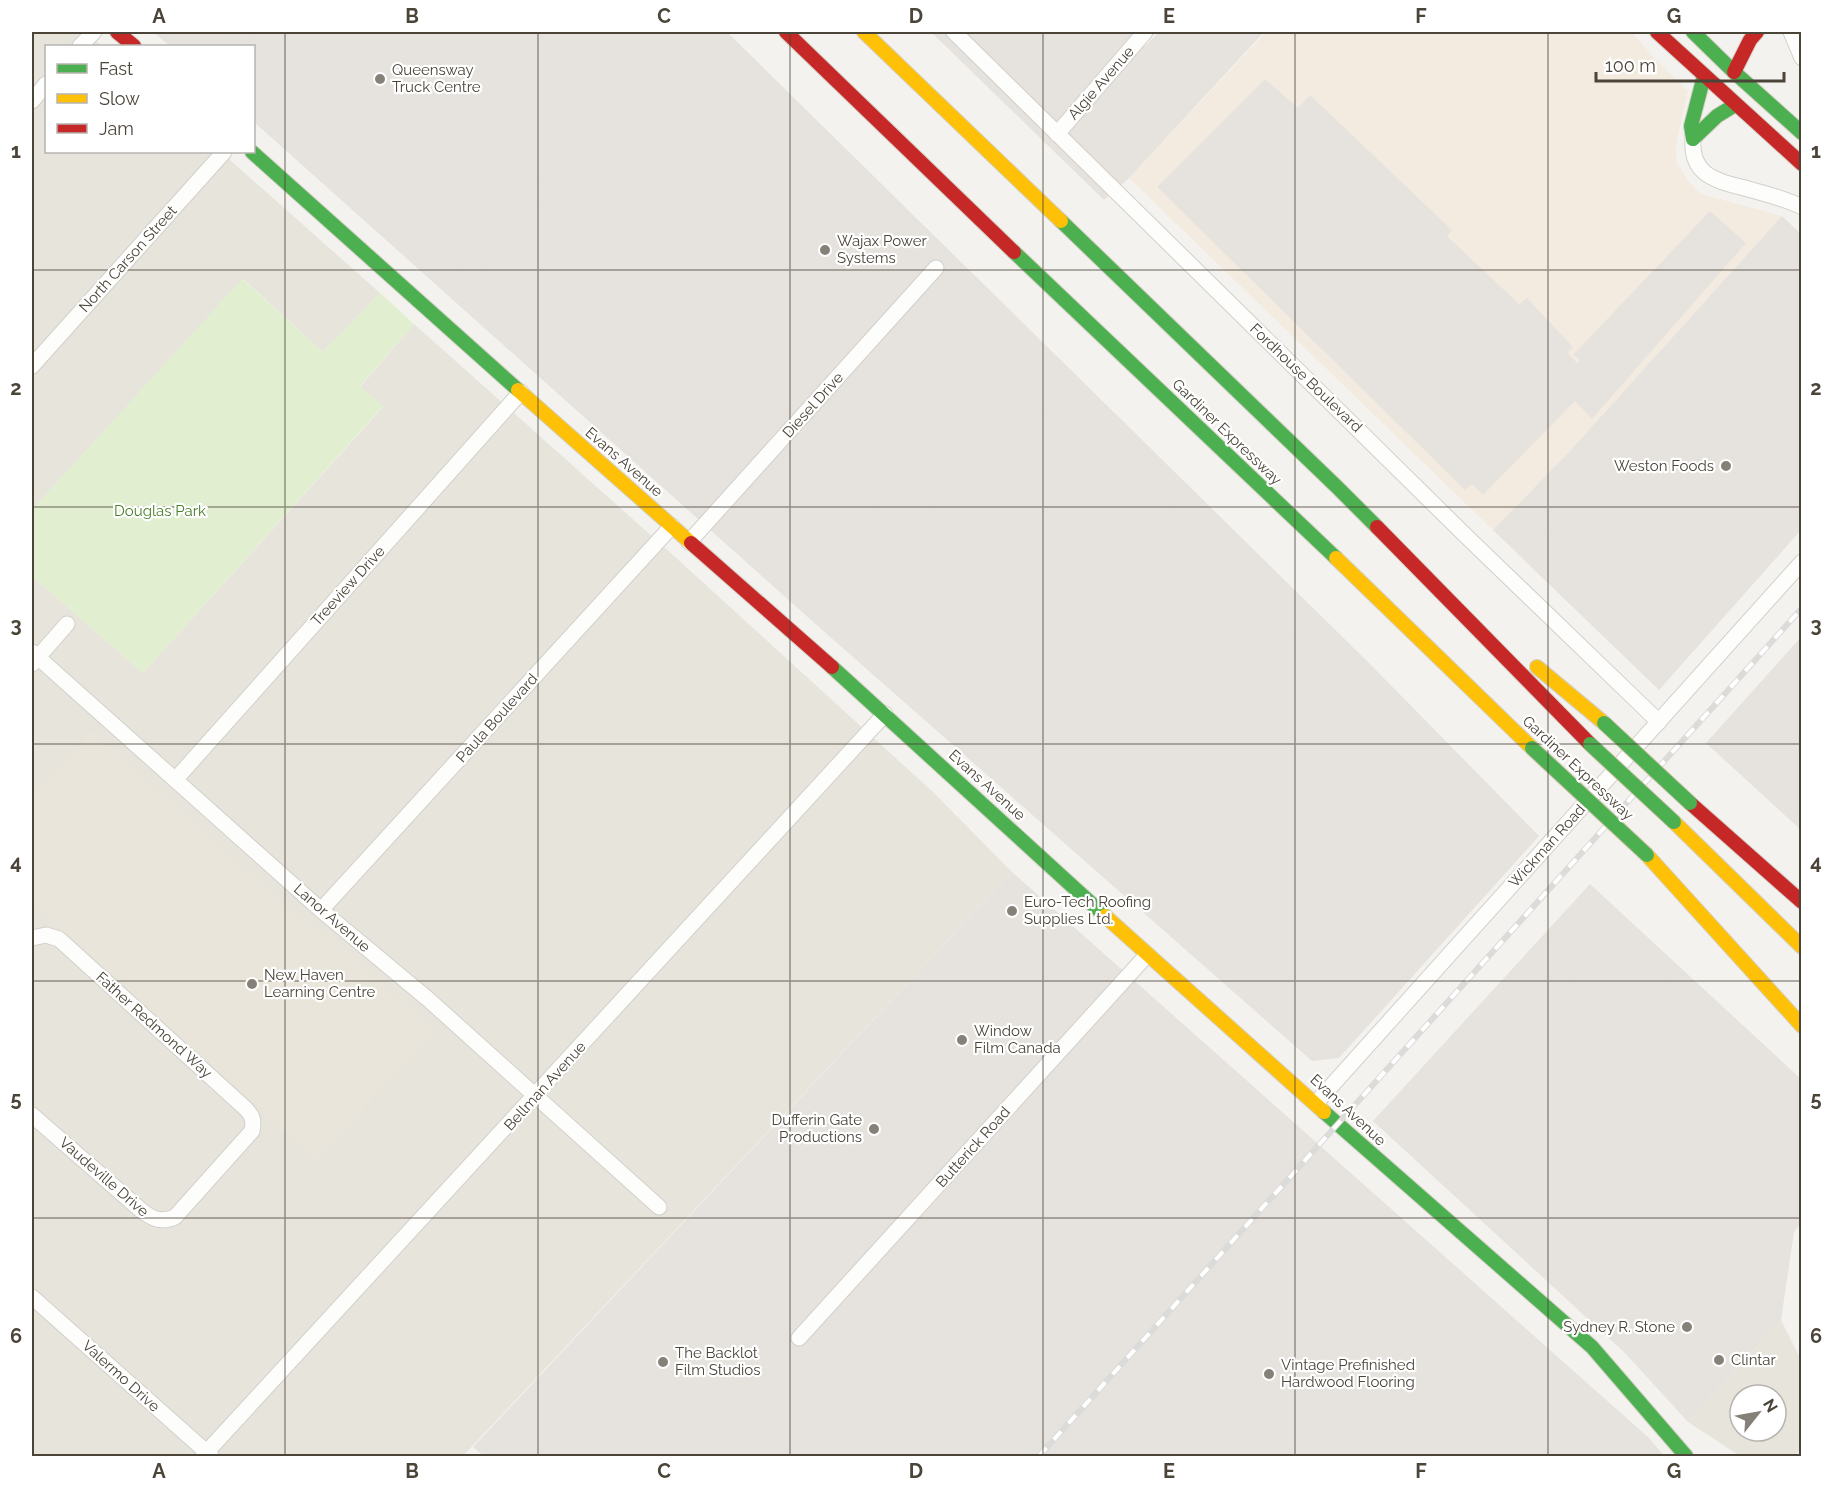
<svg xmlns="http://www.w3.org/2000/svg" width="1833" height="1488" font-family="Raleway,sans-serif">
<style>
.residential{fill:#e7e4dc;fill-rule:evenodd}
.commercial{fill:#f3ebdf}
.industrial{fill:#e6e2de}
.education{fill:#eae5da}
.green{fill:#e1eecf}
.parking{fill:#e6e3df}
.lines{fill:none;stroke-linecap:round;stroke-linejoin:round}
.street-casing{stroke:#d2d0cb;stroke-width:17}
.fast-casing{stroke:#d3cfc5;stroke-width:16}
.slow-casing{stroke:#d3cfc5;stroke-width:16}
.jam-casing{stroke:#d3cfc5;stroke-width:16}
.street{stroke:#fdfdfc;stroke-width:15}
.fast{stroke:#4caf50;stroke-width:14}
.slow{stroke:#ffc107;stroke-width:14}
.jam{stroke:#c62828;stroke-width:14}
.rail-casing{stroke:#dbdbda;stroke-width:6}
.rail{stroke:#fff;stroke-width:4;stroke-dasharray:11;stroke-linecap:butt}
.fast-bridge-casing{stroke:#ccbfa9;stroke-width:16;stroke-linecap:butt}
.fast-bridge{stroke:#4caf50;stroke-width:14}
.grid{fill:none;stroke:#4b4439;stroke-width:1.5;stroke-opacity:0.55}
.poi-dot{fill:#868178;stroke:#fff;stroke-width:2}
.labels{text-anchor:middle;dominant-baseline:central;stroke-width:4.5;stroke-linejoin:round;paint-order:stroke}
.poi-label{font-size:15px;fill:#4b4439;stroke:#fff;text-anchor:start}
.street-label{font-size:15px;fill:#4b4439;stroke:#fff}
.park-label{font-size:15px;fill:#4a7f2a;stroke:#fff}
.neatline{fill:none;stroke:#4b4439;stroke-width:2}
.grid-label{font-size:20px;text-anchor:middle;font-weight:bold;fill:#4b4439}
</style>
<rect width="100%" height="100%" fill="#f4f2ee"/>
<g class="residential">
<path d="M32 32H85L102 46H46V152H221L380 293 323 352 243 279 32 510Z"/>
<path d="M414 324 673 555 933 792 1012 872 463 1456H32V576L143 673 383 407 360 387Z"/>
<path d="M1781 1320 1801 1360V1449L1795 1456H1740L1688 1422ZM1740 1395H1776V1431H1740Z"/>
</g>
<path class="commercial" d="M1266 32H1632L1655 59 1688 91 1676 145 1677 163 1689 182 1701 194 1782 216 1569 452 1493 530 1129 178Z"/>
<g class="industrial">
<path d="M153 32H727L1369 663 1539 836 1339 1058 1312 1061 811 620 254 122V46H170Z"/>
<path d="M931 32H1129L1145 46 1159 32H1264L1129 178 1104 200Z"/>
<path d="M1782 216 1801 234V530L1659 690 1493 530 1569 452Z"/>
<path d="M1801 637V830L1706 743Z"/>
<path d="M1012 872 1649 1438 1664 1456H484L473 1447Z"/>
<path d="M1590 884 1801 1079V1223L1794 1232 1781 1320 1688 1422 1625 1353 1373 1121Z"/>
</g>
<path class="education" d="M92 731 296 915 329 937 435 1031 316 1160 32 901V798Z"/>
<path class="green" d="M242 279 323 352 380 293 414 324 360 386 383 406 143 673 32 576V510Z"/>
<g class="parking">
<path d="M237 32H258L245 46H224Z"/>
<path d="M706 32H712L756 70 733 97 685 55Z"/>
<path d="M976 32H990L1017 56 1010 63Z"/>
<path d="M1080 32H1114L1099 48Z"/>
<path d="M448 33 470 53 354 183 332 164Z"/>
<path d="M1029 62 1058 89 1056 98 1026 72Z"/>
<path d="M1265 79 1298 108 1310 95 1452 230 1447 236 1519 304 1527 298 1573 347 1568 353 1577 363 1580 360 1573 355 1710 211 1746 243 1592 419 1575 401 1483 495 1472 484 1465 490 1157 187Z"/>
<path d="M579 133 592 144 475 278 462 267Z"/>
<path d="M602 138 625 158 553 244 529 225Z"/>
<path d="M583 217 600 231 593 240 602 247 583 270 557 248Z"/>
<path d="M522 251 534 262 523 275 528 280 497 317 479 301Z"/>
<path d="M672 312 760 388 747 402 659 326Z"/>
<path d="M1013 326 1148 450 1124 478 1034 399 907 541 863 493Z"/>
<path d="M667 341 747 410 756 400 770 413 710 481 617 399Z"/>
<path d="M1157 457 1362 657 1339 682 1215 569 1224 559 1138 475Z"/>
<path d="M1525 507 1561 544 1541 564 1504 527Z"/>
<path d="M1680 596 1707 621 1662 671 1635 646Z"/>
<path d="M1364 666 1521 824 1465 888 1297 743Z"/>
<path d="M1584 900 1794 1102 1772 1124 1622 980 1612 990 1593 972 1582 984 1541 945Z"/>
<path d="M1753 1198 1759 1203 1665 1303 1660 1298Z"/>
<path d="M1617 1411 1633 1426 1659 1456H1609L1601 1448 1617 1430 1606 1422Z"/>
</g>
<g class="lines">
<defs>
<g id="street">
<path d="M954 32 1466 536 1659 722"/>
<path d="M1791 32 1802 58"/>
<path d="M80 46 94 32"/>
<path d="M32 101 46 84"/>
<path d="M1057 134 1145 32"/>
<path d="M1693 139C1692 152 1694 163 1704 172 1716 182 1734 185 1748 189 1766 194 1784 198 1802 207"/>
<path d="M32 366 224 152"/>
<path d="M689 542 936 268"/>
<path d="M32 652 321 910 429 1000 659 1207"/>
<path d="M32 664 67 624"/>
<path d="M175 780 521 392"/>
<path d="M321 910 672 526"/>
<path d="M32 938 46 935 59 939 245 1108C253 1116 254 1120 252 1131L175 1217C161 1223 153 1219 142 1211L32 1115"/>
<path d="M1316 1103 1802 562"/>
<path d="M32 1297 211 1456"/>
<path d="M799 1338 1147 955"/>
<path d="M203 1456 885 714"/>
</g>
<g id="fast">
<path d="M1693 32 1734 72 1802 133"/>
<path d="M1693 139 1691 126 1704 76"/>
<path d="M1693 139 1717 116 1735 105"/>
<path d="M252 152 518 390"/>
<path d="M1061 221 1338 488 1377 527"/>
<path d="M1014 252 1336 558"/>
<path d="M832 667 1105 916"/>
<path d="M1324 1112 1592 1347 1686 1456"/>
</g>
<g id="slow">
<path d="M864 32 1061 221"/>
<path d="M518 390 691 543"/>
<path d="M1336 558 1532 748"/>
<path d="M1537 667 1604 723"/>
<path d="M1674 822 1802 947"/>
<path d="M1647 855 1802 1026"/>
<path d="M1105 916 1324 1112"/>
</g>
<g id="jam">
<path d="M117 32 134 46"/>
<path d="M786 32 1014 252"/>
<path d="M1657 32 1802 164"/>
<path d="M1734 72 1750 40 1757 32"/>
<path d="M1377 527 1590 744"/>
<path d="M691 543 832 667"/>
<path d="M1690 803 1802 902"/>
</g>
</defs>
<use href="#street" class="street-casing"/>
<use href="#fast" class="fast-casing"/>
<use href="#slow" class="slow-casing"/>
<use href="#jam" class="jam-casing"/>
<use href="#street" class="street"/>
<use href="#fast" class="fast"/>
<use href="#slow" class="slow"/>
<use href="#jam" class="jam"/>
<defs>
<path id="rail" d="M1039 1456 1802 608"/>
</defs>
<use href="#rail" class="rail-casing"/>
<use href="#rail" class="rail"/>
<defs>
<g id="fast-bridge">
<path d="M1604 723 1690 803"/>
<path d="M1590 744 1674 822"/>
<path d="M1532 748 1647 855"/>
</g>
</defs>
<use href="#fast-bridge" class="fast-bridge-casing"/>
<use href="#fast-bridge" class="fast-bridge"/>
</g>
<path class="grid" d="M285 32V1456M538 32V1456M790 32V1456M1043 32V1456M1295 32V1456M1548 32V1456M32 270H1802M32 507H1802M32 744H1802M32 981H1802M32 1218H1802"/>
<g class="poi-dot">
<circle cx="380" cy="79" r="6"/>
<circle cx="825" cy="250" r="6"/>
<circle cx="1726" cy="466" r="6"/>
<circle cx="1012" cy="911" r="6"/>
<circle cx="252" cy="984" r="6"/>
<circle cx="962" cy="1040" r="6"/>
<circle cx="874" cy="1129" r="6"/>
<circle cx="1687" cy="1327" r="6"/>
<circle cx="1719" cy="1360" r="6"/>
<circle cx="663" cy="1362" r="6"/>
<circle cx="1269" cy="1374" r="6"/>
</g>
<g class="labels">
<g class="poi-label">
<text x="392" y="70">Queensway<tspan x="392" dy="17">Truck Centre</tspan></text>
<text x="837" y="241">Wajax Power<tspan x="837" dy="17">Systems</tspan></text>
<text x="1714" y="466" text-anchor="end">Weston Foods</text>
<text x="1024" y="902">Euro-Tech Roofing<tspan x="1024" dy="17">Supplies Ltd.</tspan></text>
<text x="264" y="975">New Haven<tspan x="264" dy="17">Learning Centre</tspan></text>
<text x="974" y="1031">Window<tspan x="974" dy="17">Film Canada</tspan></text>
<text x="862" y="1120" text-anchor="end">Dufferin Gate<tspan x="862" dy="17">Productions</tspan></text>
<text x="1675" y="1327" text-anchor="end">Sydney R. Stone</text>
<text x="675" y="1353">The Backlot<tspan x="675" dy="17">Film Studios</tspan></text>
<text x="1731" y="1360">Clintar</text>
<text x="1281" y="1365">Vintage Prefinished<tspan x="1281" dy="17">Hardwood Flooring</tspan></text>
</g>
<g class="street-label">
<text transform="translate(1101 83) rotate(-49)">Algie Avenue</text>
<text transform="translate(128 259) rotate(-48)">North Carson Street</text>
<text transform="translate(1306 378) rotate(44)">Fordhouse Boulevard</text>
<text transform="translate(813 405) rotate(-48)">Diesel Drive</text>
<text transform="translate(1227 432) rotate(44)">Gardiner Expressway</text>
<text transform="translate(624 462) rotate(41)">Evans Avenue</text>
<text transform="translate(348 586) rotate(-48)">Treeview Drive</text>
<text transform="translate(497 718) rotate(-48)">Paula Boulevard</text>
<text transform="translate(1578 768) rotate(43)">Gardiner Expressway</text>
<text transform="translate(987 785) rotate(42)">Evans Avenue</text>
<text transform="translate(1547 846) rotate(-48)">Wickman Road</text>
<text transform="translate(332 918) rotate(41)">Lanor Avenue</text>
<text transform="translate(154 1025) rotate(42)">Father Redmond Way</text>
<text transform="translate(545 1086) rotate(-48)">Bellman Avenue</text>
<text transform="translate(1348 1110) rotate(43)">Evans Avenue</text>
<text transform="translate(973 1147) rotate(-48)">Butterick Road</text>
<text transform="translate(104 1177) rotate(41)">Vaudeville Drive</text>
<text transform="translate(121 1376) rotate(42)">Valermo Drive</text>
</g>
<g class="park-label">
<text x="160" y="511">Douglas Park</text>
</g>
</g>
<rect width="1833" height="1488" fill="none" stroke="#ffffff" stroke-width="66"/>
<rect x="45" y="45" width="210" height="108" fill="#ffffff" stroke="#b7b4b0" stroke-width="1.5"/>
<rect x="57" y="64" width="30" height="9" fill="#4caf50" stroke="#b7b4b0" stroke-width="1.5"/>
<text x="99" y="75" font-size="18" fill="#4b4439">Fast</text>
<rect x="57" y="94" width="30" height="9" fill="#ffc107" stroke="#b7b4b0" stroke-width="1.5"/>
<text x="99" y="105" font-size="18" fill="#4b4439">Slow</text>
<rect x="57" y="124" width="30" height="9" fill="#c62828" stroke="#b7b4b0" stroke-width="1.5"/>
<text x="99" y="135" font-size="18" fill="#4b4439">Jam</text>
<g transform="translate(1758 1413) rotate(59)"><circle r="28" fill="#ffffff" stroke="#b7b4b0" stroke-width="1.5"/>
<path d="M0-4.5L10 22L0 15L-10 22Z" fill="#868178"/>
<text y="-9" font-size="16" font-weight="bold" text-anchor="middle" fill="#4b4439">N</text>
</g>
<path d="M1596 72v9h188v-9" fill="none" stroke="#4b4439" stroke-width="3"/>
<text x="1605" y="72" font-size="18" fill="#4b4439" stroke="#ffffff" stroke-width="4.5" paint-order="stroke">100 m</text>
<rect x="33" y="33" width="1767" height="1422" class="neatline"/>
<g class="grid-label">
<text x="159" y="23">A</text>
<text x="412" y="23">B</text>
<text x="664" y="23">C</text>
<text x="916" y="23">D</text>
<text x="1169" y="23">E</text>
<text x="1421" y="23">F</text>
<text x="1674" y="23">G</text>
<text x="16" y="158">1</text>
<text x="1816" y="158">1</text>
<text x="16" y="395">2</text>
<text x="1816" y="395">2</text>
<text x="16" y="632">3</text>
<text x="1816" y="632">3</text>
<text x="16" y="869">4</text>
<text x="1816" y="869">4</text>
<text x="16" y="1106">5</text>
<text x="1816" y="1106">5</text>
<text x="16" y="1343">6</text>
<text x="1816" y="1343">6</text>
<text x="159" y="1478">A</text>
<text x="412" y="1478">B</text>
<text x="664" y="1478">C</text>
<text x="916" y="1478">D</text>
<text x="1169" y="1478">E</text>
<text x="1421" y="1478">F</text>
<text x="1674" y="1478">G</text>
</g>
</svg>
